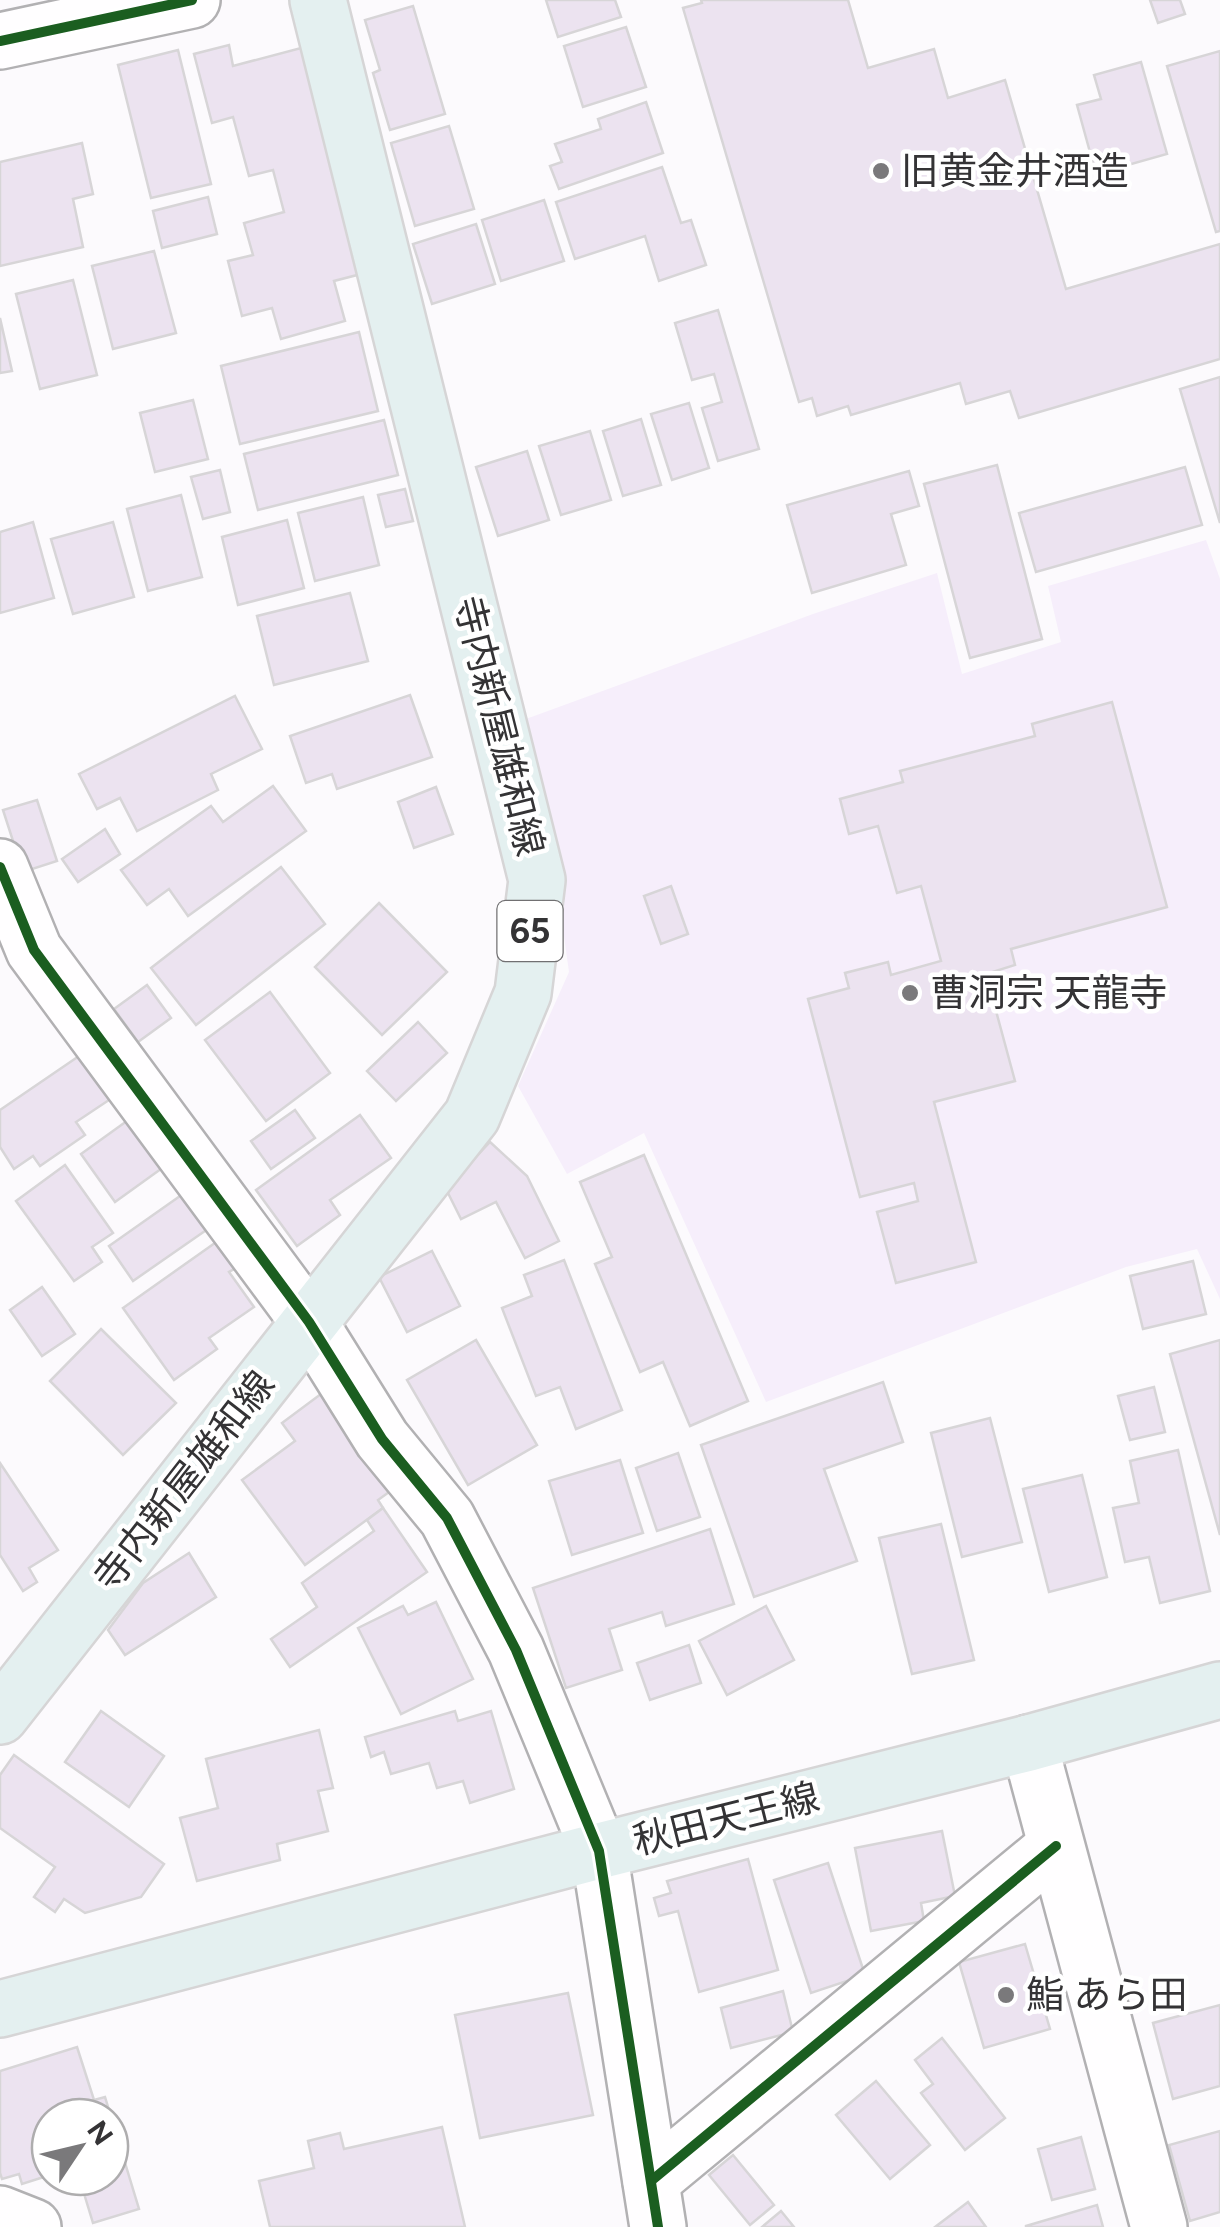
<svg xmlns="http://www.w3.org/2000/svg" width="1220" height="2227" font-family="Figtree,'Noto Sans JP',sans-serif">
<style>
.green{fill:#f6eefb}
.building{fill:#ece3f0;stroke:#d7d5d7;stroke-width:2.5}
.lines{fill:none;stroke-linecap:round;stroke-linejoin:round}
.minor-casing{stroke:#b2b1b3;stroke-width:60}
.tertiary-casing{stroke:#b2b1b3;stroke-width:60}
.primary-casing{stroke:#d6d5d6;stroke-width:60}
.minor{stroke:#fffeff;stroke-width:55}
.tertiary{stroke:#fffeff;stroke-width:55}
.primary{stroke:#e4f0f0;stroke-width:55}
.cycleway-casing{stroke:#fff;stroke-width:16}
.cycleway{stroke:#1b5e20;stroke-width:10}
.poi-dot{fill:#7a797b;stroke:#fff;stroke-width:4}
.labels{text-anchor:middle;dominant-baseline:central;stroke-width:9;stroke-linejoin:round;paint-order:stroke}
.shield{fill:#fff;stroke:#717072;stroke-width:2.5}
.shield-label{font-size:35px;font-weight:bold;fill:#343335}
.poi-label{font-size:38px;fill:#343335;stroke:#fff;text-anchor:start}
.street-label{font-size:38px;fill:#343335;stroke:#fff}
</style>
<rect width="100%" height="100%" fill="#fcfafd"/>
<path class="green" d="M1206 540 1220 579V1299L1197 1249 1126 1267 766 1402 644 1133 567 1174 518 1086 569 972 558 894 515 723 813 614 937 573 962 674 1061 642 1048 586Z"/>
<g class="building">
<path d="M546 0H615L621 17 558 37Z"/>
<path d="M701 0H848L868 68 934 49 948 98 1005 80 1066 289 1220 244V359L1019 418 1010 391 966 404 960 383 851 415 848 406 817 416 812 398 799 402 683 8 702 3Z"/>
<path d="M1150 0H1180L1185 14 1158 23Z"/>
<path d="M413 6 445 114 390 130 373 73 380 70 365 20Z"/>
<path d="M626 27 646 87 583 107 564 46Z"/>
<path d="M229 45 233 66 301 48 361 274 334 281 345 321 281 339 272 308 242 316 228 261 253 255 244 223 284 212 273 170 249 176 233 117 212 123 194 54Z"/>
<path d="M178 50 211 184 151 198 118 65Z"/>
<path d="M1220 51V231L1216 232 1167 66Z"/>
<path d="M1141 62 1167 154 1096 174 1077 105 1101 99 1094 75Z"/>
<path d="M646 102 663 153 559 189 550 166 562 162 555 144 601 129 598 119Z"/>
<path d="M449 126 474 209 415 226 391 143Z"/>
<path d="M82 143 93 194 73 199 83 247 0 266V162Z"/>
<path d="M662 167 681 223 691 220 706 265 659 281 645 236 575 259 556 202Z"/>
<path d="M208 197 217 234 162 248 153 211Z"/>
<path d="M544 200 564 261 501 281 482 220Z"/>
<path d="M476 224 495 284 432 304 413 244Z"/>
<path d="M154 251 176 333 113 349 92 266Z"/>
<path d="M73 280 97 375 40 389 16 294Z"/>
<path d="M718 310 759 449 718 461 702 408 722 402 714 374 692 380 675 323Z"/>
<path d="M0 318 12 371 0 373Z"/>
<path d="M359 332 378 411 240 444 221 366Z"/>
<path d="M1220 377V523L1180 389Z"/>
<path d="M193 400 208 459 155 472 140 413Z"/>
<path d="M689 403 709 468 672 480 651 414Z"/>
<path d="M641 419 661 485 623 496 603 431Z"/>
<path d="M384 420 398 475 258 510 244 454Z"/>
<path d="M590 431 611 500 561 515 539 446Z"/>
<path d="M527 451 549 520 498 536 476 467Z"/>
<path d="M997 465 1042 639 970 658 924 484Z"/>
<path d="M1185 467 1202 525 1036 572 1019 513Z"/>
<path d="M220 470 230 512 203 519 191 477Z"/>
<path d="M909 471 919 506 891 514 906 565 812 593 787 505Z"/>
<path d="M405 489 413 521 386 527 378 495Z"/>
<path d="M181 495 202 577 148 591 127 509Z"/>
<path d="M363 497 379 565 315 581 298 513Z"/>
<path d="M287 520 304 588 238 605 222 537Z"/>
<path d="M33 522 54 598 0 613V532Z"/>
<path d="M113 522 134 597 73 614 51 539Z"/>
<path d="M350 593 368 661 274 685 257 616Z"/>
<path d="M410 695 432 757 337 789 332 774 306 783 290 736Z"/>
<path d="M235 696 262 749 211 774 218 790 137 831 120 798 97 809 79 774Z"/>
<path d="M1112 702 1167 907 1011 949 1015 965 986 974 1015 1081 934 1102 976 1262 896 1283 877 1212 918 1201 914 1183 860 1197 808 999 849 988 845 973 888 962 891 975 941 961 921 886 897 893 878 826 849 834 840 799 903 782 900 771 1035 736 1032 724Z"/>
<path d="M273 786 306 831 188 916 169 889 147 905 121 870 211 806 223 822Z"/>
<path d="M436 787 453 834 414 848 398 802Z"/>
<path d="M37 800 57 861 23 872 3 810Z"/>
<path d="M105 829 120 854 78 882 62 859Z"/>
<path d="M281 867 325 924 196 1025 151 968Z"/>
<path d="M671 886 688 934 661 944 644 896Z"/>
<path d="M379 903 447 972 382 1035 315 967Z"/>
<path d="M147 985 171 1018 138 1042 114 1009Z"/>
<path d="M270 992 330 1073 266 1121 205 1040Z"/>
<path d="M418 1022 447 1053 396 1101 367 1071Z"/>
<path d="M82 1054 112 1098 76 1122 85 1135 40 1166 33 1156 14 1169 0 1147V1110Z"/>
<path d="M295 1110 315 1138 271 1169 251 1141Z"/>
<path d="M138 1113 172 1161 115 1202 81 1154Z"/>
<path d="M360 1115 391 1158 330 1200 340 1215 297 1246 256 1190Z"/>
<path d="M490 1142 527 1176 559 1241 525 1258 496 1202 461 1219 446 1189Z"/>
<path d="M644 1155 748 1401 690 1426 663 1362 640 1372 595 1264 612 1257 580 1182Z"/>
<path d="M65 1165 113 1233 92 1247 102 1262 74 1281 16 1201Z"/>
<path d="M190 1189 215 1224 133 1281 109 1246Z"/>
<path d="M222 1238 241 1265 229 1272 254 1307 209 1338 217 1349 174 1380 123 1308Z"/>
<path d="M432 1251 460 1306 407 1332 379 1277Z"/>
<path d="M564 1260 622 1410 576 1429 560 1387 536 1396 502 1308 532 1296 524 1275Z"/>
<path d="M1193 1261 1206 1314 1143 1329 1130 1276Z"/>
<path d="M42 1287 75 1334 42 1356 10 1310Z"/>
<path d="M101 1329 176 1403 123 1455 50 1381Z"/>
<path d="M476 1340 537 1445 468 1485 407 1380Z"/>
<path d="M1220 1340V1535L1170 1354Z"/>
<path d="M883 1382 903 1442 824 1469 857 1561 754 1597 701 1445Z"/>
<path d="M1154 1387 1165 1432 1130 1440 1118 1396Z"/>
<path d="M325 1391 396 1487 378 1500 383 1508 305 1565 242 1480 295 1441 282 1423Z"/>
<path d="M990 1418 1022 1542 962 1557 931 1433Z"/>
<path d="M1178 1450 1210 1591 1160 1603 1149 1557 1125 1562 1113 1508 1139 1503 1130 1461Z"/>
<path d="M678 1453 700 1517 657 1531 636 1468Z"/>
<path d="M620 1460 643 1533 572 1555 549 1481Z"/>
<path d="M0 1463 58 1550 29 1568 37 1582 23 1591 0 1555Z"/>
<path d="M1082 1475 1107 1577 1049 1592 1023 1489Z"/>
<path d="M383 1508 427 1572 290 1667 271 1639 317 1607 302 1583 374 1531 367 1520Z"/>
<path d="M941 1524 974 1660 912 1674 879 1538Z"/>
<path d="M710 1529 734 1604 666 1626 662 1612 609 1629 622 1670 566 1688 533 1588Z"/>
<path d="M189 1553 216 1597 125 1655 108 1630 143 1583Z"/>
<path d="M436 1602 473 1679 401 1714 358 1628 403 1606 408 1615Z"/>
<path d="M766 1606 794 1660 727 1695 699 1641Z"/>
<path d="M689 1645 701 1683 650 1700 637 1663Z"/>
<path d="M101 1711 164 1756 129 1807 65 1762Z"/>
<path d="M455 1711 458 1721 491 1711 514 1789 470 1803 463 1781 437 1788 429 1763 391 1774 384 1752 371 1757 365 1737Z"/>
<path d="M319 1730 333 1788 318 1791 328 1831 277 1844 280 1860 197 1881 180 1818 218 1808 206 1759Z"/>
<path d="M14 1755 164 1864 141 1897 85 1913 64 1899 55 1912 34 1897 55 1867 0 1828V1775Z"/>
<path d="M942 1831 955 1896 921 1903 924 1921 871 1931 855 1848Z"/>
<path d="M748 1859 778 1970 699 1992 678 1911 659 1916 654 1898 671 1893 667 1881Z"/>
<path d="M828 1863 865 1975 811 1993 774 1880Z"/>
<path d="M1025 1944 1050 2029 984 2048 959 1962Z"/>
<path d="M783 1991 793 2032 731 2048 721 2008Z"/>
<path d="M568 1993 593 2115 480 2138 455 2015Z"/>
<path d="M1220 2005V2086L1173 2099 1153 2023Z"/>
<path d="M942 2038 1005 2118 965 2150 921 2093 933 2084 915 2060Z"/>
<path d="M77 2047 94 2100 105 2097 139 2209 93 2223 79 2177H110V2117H50V2175L22 2184 19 2174 2 2179 0 2173V2071Z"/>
<path d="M876 2081 930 2145 890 2179 836 2115Z"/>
<path d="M442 2127 465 2227H270L259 2181 314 2168 308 2141 340 2133 344 2149Z"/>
<path d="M1220 2131V2212L1190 2221 1169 2145Z"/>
<path d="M1081 2137 1095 2189 1052 2200 1038 2149Z"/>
<path d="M733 2155 774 2205 750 2225 709 2175Z"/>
<path d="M968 2202 986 2227H935Z"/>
<path d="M1097 2205 1103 2227H1026V2226Z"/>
<path d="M781 2211 794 2227H762Z"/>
</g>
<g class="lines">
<defs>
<g id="minor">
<path d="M0 867 34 950 309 1322 382 1439 447 1518 516 1650 599 1851 658 2227"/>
<path d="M1029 1743 1159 2227"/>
<path d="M651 2181 1056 1846"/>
<path d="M0 2214 33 2227"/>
</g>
<path id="tertiary" d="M0 41 192 0"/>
<g id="primary">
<path d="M0 1716 472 1116 523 993 537 880 318 0"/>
<path d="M0 2009 599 1851 1029 1743 1220 1690"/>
</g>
</defs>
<use href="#minor" class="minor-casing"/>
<use href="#tertiary" class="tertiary-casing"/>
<use href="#primary" class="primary-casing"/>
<use href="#minor" class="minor"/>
<use href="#tertiary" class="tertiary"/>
<use href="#primary" class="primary"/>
<defs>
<g id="cycleway">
<path d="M0 41 192 0"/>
<path d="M0 867 34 950 309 1322 382 1439 447 1518 516 1650 599 1851 658 2227"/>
<path d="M651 2181 1056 1846"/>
</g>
</defs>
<use href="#cycleway" class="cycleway-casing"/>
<use href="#cycleway" class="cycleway"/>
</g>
<g class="poi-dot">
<circle cx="881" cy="171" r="10"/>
<circle cx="910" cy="993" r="10"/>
<circle cx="1006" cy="1995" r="10"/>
</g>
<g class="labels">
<rect class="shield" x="497.5" y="901" width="65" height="60" rx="8"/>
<g class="shield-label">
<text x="530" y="931">65</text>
</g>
<g class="poi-label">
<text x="901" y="171">旧黄金井酒造</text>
<text x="930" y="993">曹洞宗 天龍寺</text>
<text x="1026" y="1995">鮨 あら田</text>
</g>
<g class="street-label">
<text transform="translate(499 726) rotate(76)">寺内新屋雄和線</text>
<text transform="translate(184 1481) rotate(-52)">寺内新屋雄和線</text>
<text transform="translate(726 1819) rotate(-14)">秋田天王線</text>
</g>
</g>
<g transform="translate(80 2147) rotate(55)"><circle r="48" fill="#ffffff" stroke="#aeadae" stroke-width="2.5"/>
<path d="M0-8L18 38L0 25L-18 38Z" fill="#7a797b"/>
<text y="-15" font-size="28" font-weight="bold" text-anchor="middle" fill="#343335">N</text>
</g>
</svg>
